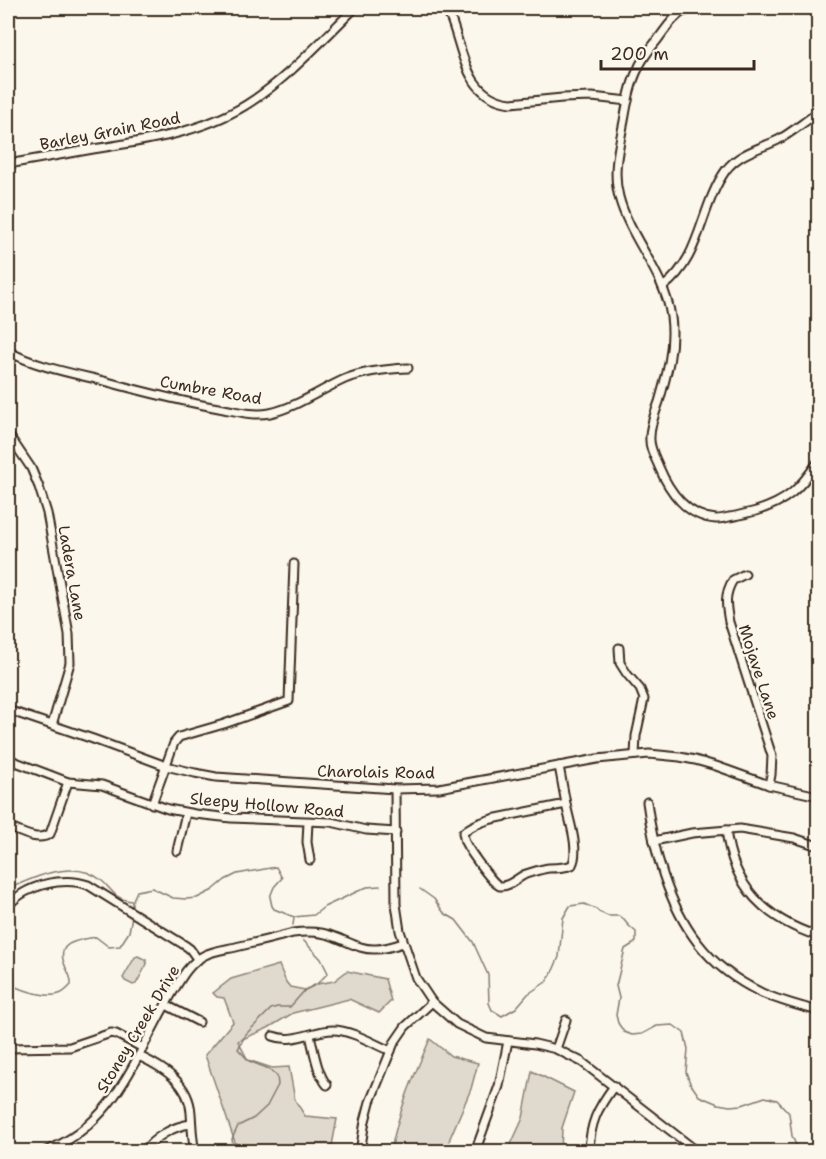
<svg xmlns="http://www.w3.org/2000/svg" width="826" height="1159" font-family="'Shantell Sans',sans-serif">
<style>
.green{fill:#dfd9ce;stroke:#8d8276;stroke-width:1.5}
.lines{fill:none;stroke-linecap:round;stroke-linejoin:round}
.stream{stroke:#85796d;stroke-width:1.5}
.minor-casing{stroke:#3b2a1e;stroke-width:11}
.minor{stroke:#fbf7ec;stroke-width:7}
.labels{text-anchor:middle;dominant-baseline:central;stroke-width:5;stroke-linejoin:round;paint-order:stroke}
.street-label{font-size:16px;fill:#3b2a1e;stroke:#fbf7ec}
</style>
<rect width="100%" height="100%" fill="#fbf7ec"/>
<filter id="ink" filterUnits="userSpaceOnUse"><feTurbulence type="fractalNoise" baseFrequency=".0167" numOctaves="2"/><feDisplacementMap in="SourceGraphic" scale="12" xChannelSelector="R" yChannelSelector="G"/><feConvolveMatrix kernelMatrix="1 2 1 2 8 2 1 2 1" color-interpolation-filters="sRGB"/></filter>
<g filter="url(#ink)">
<g class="green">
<path d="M138 956 146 960 147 964 136 984 133 985 125 981 123 978 135 957Z"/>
<path d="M279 965 286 982 290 987 305 990 317 984 334 981 347 971 385 979 391 1001 379 1013 349 999 293 1013 268 1028 238 1041 248 1060 272 1068 289 1067 295 1100 305 1116 337 1119 331 1151H238L205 1055 233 1022 224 998 217 997 213 993 231 979Z"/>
<path d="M430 1039 451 1056 478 1063 471 1089 450 1138 447 1151H391C398 1112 414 1075 430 1039Z"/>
<path d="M532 1071 574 1092 562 1128 561 1151H508L523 1118Z"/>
</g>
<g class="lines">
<g class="stream">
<path d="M8 889C34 877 75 858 101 880 113 890 114 899 131 901"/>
<path d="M420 889 434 899 444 913 456 920 473 942 488 975 489 1003 492 1010 502 1016 516 1008 528 994 546 982 551 975 559 957 563 918 570 906 584 904 596 909 599 912 608 916H619L624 920 628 925 636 932V942L625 949 616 986 619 998 616 1015 618 1023 624 1032 632 1035 642 1034 657 1026 673 1025 684 1033 688 1049 686 1072 690 1083 699 1096 718 1104 730 1106 742 1105 765 1097 777 1100 789 1113 792 1136 799 1152"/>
<path d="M132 908V902L137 891 152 888 173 898 186 899 197 898 213 890 225 880 237 874 276 867 282 878 274 887 270 897 272 906 274 909 294 917 314 915 324 907 367 887 380 886"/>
<path d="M293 925 294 918"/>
<path d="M8 985C22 988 44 999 59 994 64 993 67 989 71 985 72 976 67 972 64 963 56 941 81 940 96 937L109 947 120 946 129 932 132 916"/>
<path d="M234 1152 232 1139 238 1126 254 1118 267 1106 278 1085 277 1076 269 1069 249 1061 238 1049 246 1034 271 1009 277 1007H290L305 990 317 984 328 973 321 959 303 940"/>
</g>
<defs>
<g id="minor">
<path d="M443 8 448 13 452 22C464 55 467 98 511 103L562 98 592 97 628 101"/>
<path d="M700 8C695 9 687 10 682 12 672 18 665 30 658 39 651 48 642 58 638 69 630 85 627 104 624 121 619 147 612 171 619 197 630 239 665 273 671 317 675 346 667 374 659 402 655 413 650 425 650 437 649 448 655 457 659 467 669 491 687 517 716 519 720 519 725 518 729 517 738 516 747 513 756 511 788 501 799 489 818 462"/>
<path d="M8 164C36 159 65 154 93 149 145 141 200 133 246 105 287 79 320 42 355 8"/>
<path d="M663 287C702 258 699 208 726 170 739 153 759 149 778 140 791 133 804 122 816 114H818"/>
<path d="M8 351C33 366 75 374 104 381 144 392 184 402 224 409 239 412 255 416 270 413 297 407 320 390 345 379 365 371 386 369 408 368"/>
<path d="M8 368 13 355"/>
<path d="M8 434 31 468 39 487 47 513 69 634 70 663 52 725"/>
<path d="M745 574 733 580C724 594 726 606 729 622L772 756 771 775 769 785"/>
<path d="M619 648 620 663 627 674 640 689 644 699 636 736 635 755"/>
<path d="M8 710 93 739 166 766 195 773 216 777 395 789 439 788 597 759 649 754 680 757 695 760 716 766 769 785 818 796"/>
<path d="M8 759 68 782 102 785 168 809 195 814 231 818 331 822 366 830 396 832"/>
<path d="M559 766 566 804"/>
<path d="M395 789 396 904 400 931 416 978 432 1002 457 1024 486 1038 535 1044 556 1049 582 1062 698 1152"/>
<path d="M647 802C653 848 668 905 698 943 714 964 737 981 762 993 780 1001 800 1006 818 1011"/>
<path d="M152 804 174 743 179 737 224 724 289 701 294 564"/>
<path d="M566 804C569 820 580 850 572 865 564 868 557 868 549 868 541 869 533 872 526 874 518 877 510 887 500 886 493 885 469 850 465 842 464 839 464 837 463 833 471 825 482 822 492 819Z"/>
<path d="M308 822 307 842 310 860"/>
<path d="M8 827C21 832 37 842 50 834L68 782"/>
<path d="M726 830C733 887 765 919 818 936"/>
<path d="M654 841 692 833 740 829 794 838 818 846"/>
<path d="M177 851 186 813"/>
<path d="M8 905C14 900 20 894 27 891 45 882 69 878 88 885L186 946 190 949 198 960"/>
<path d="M166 1005 199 1022"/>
<path d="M310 1035C314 1051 317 1073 327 1085"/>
<path d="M273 1036C294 1044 313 1030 333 1030 351 1030 374 1044 391 1051"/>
<path d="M8 1048 70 1047 111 1033 116 1034 143 1048"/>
<path d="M556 1049 566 1020"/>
<path d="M139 1056C164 1068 189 1083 191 1113 192 1127 192 1138 195 1152"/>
<path d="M44 1152C117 1123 134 1058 170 997 179 982 188 963 205 955 215 950 229 949 240 946 258 942 275 938 293 933 308 931 321 931 335 937 349 942 361 950 376 949 385 949 394 946 403 943"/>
<path d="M143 1152C155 1137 173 1126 191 1124"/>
<path d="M360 1152 365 1121 370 1102 394 1043 405 1027 432 1002"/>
<path d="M475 1152 499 1086 508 1041"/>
<path d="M589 1152C590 1123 597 1109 614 1086"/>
</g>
</defs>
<use href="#minor" class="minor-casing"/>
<use href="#minor" class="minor"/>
</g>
</g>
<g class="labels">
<g class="street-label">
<text transform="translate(110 131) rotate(-11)">Barley Grain Road</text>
<text transform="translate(211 390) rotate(10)">Cumbre Road</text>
<text transform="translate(72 573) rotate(80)">Ladera Lane</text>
<text transform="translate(759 672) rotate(72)">Mojave Lane</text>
<text transform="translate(376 772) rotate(1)">Charolais Road</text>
<text transform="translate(267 805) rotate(5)">Sleepy Hollow Road</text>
<text transform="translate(138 1029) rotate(-59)">Stoney Creek Drive</text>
</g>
</g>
<rect width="826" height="1159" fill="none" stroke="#fbf7ec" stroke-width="30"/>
<rect x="15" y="15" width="796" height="1129" fill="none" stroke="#3b2a1e" stroke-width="2" filter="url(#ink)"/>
<path d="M601 60v9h153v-9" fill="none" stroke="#3b2a1e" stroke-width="3"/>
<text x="610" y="60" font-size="18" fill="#3b2a1e" stroke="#fbf7ec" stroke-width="4.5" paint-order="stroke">200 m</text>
</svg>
